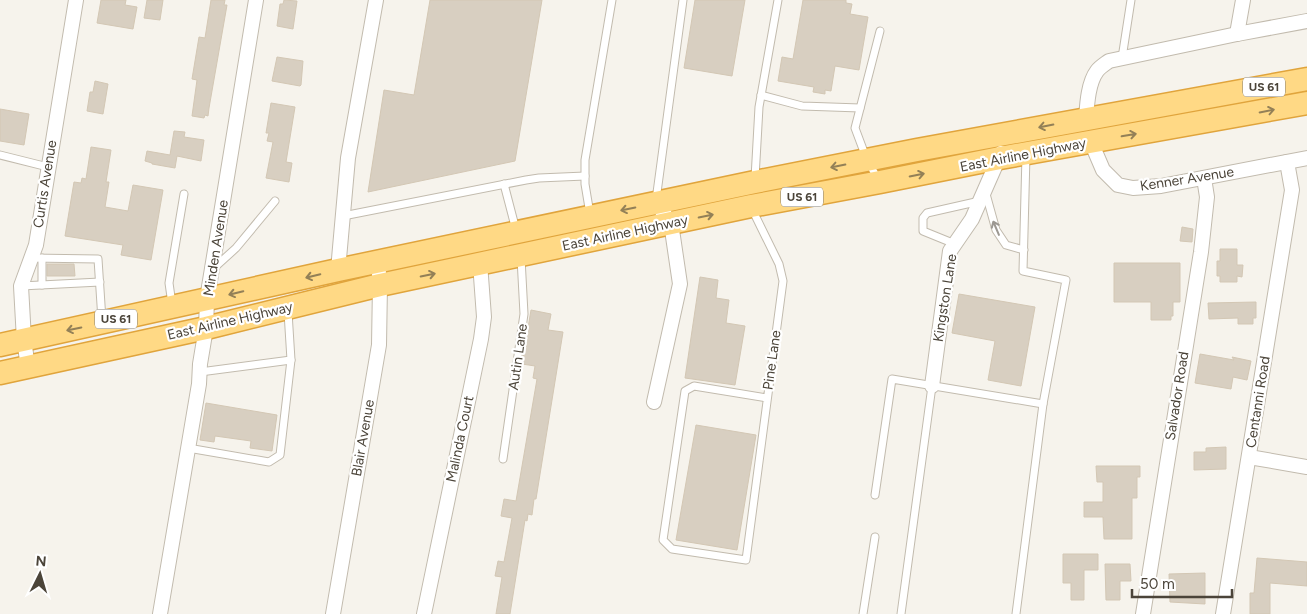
<svg xmlns="http://www.w3.org/2000/svg" width="1307" height="614" font-family="Figtree,sans-serif">
<style>
.building{fill:#d8cfc1;stroke:#d3c7b4}
.lines{fill:none;stroke-linecap:round;stroke-linejoin:round}
.service-casing{stroke:#c2bbae;stroke-width:9}
.minor-casing{stroke:#c2bbae;stroke-width:16}
.trunk-casing{stroke:#e0a43c;stroke-width:25}
.service{stroke:#fff;stroke-width:7}
.minor{stroke:#fff;stroke-width:14}
.trunk{stroke:#ffd985;stroke-width:22}
.oneway{stroke:#938057}
.oneway2{stroke:#9c9892}
.labels{text-anchor:middle;dominant-baseline:central;stroke-width:4.5;stroke-linejoin:round;paint-order:stroke}
.shield{fill:#fff;stroke:#817c74;stroke-width:1}
.shield-label{font-size:12px;font-weight:bold;fill:#4b4439}
.street-label{font-size:14px;fill:#4b4439;stroke:#fff}
</style>
<rect width="100%" height="100%" fill="#f6f3ec"/>
<g class="building">
<path d="M101 0H126L125 5 137 7 133 29 97 23Z"/>
<path d="M147 0H163L160 20 144 18Z"/>
<path d="M211 0H225L224 5H227L209 108 208 116 205 115 204 118 192 116 197 80 192 79 199 37 205 38Z"/>
<path d="M284 0 297 1 293 29 277 26 280 4H283Z"/>
<path d="M430 0H542L515 161 368 192 384 90 414 95Z"/>
<path d="M695 0H745L732 76 684 68Z"/>
<path d="M803 0H846V3L852 4 850 14 868 17 859 70 835 66 831 91 825 90V94L813 92 814 87 778 81 782 57 793 59Z"/>
<path d="M277 57 303 61 301 85 300 86 272 81Z"/>
<path d="M95 81 108 84 103 114 87 111 90 92H93Z"/>
<path d="M271 103 295 107 286 162 292 163 289 182 266 178 273 142 267 141 269 133H266Z"/>
<path d="M0 109 29 114 24 145 0 141Z"/>
<path d="M174 131 185 132 184 137 204 140 201 161 177 156 175 168 152 164V163L145 161 147 151 170 155Z"/>
<path d="M91 147 111 150 106 182H109L105 207 128 211 133 185 163 190 151 260 121 255 123 245 65 236 74 182 81 183 82 178 86 179Z"/>
<path d="M1182 227 1193 229 1192 242 1180 241Z"/>
<path d="M1220 249H1237V265H1243L1242 277 1237 276V282H1220V276H1217V261H1220Z"/>
<path d="M1114 263H1180V302H1173V316H1171V320H1151V302H1114Z"/>
<path d="M47 264H74L75 276H47Z"/>
<path d="M700 277 718 280 716 298 729 300 726 323 745 326 735 385 685 378Z"/>
<path d="M959 294 1035 307 1021 386 988 380 995 341 952 333Z"/>
<path d="M1256 302V318H1253V324H1238V318L1209 319 1208 303Z"/>
<path d="M531 310 551 314 548 330 563 332 536 499H534L532 515 528 514 527 521 525 520 510 614H496L502 577 495 576 498 561 504 562 512 518 501 516 504 499 516 501 537 379 533 378 535 366 522 364Z"/>
<path d="M1200 354 1234 360 1232 357 1251 361 1247 380 1233 377 1231 389 1195 383Z"/>
<path d="M206 403 277 415 272 451 250 448 251 441 215 436 214 442 200 440Z"/>
<path d="M696 425 756 435 737 550 676 540Z"/>
<path d="M1226 447V469L1194 470V452H1206V448Z"/>
<path d="M1096 466H1140V477H1137V498H1132V539H1104L1103 517H1084V502H1103V482H1097Z"/>
<path d="M1063 554H1098V570H1084V600H1071V583H1063Z"/>
<path d="M1257 558 1307 562V586L1270 583V614H1250V593H1254Z"/>
<path d="M1105 564H1130L1131 581H1120V600H1106Z"/>
<path d="M1205 573V604L1170 602 1169 574Z"/>
</g>
<g class="lines">
<defs>
<g id="service">
<path d="M1122 58 1131 0"/>
<path d="M761 95 802 106 860 108"/>
<path d="M0 155 48 167"/>
<path d="M755 178 759 107 778 0"/>
<path d="M878 179 867 160 855 128 880 31"/>
<path d="M504 184 516 230"/>
<path d="M986 194 996 230 1006 245 1024 250"/>
<path d="M656 200 683 0"/>
<path d="M752 209 779 264 783 281 746 560 672 549 663 540 685 391 694 386 767 398"/>
<path d="M590 214 585 184V160L612 0"/>
<path d="M343 216 526 180 539 178 585 176"/>
<path d="M955 244 923 231V218L927 213 980 201"/>
<path d="M31 258 98 259 102 320"/>
<path d="M42 258V285"/>
<path d="M214 268 236 248 275 201"/>
<path d="M21 286 100 282"/>
<path d="M172 304 169 283 184 194"/>
<path d="M200 372 291 360"/>
<path d="M188 448 269 462 280 455 291 360 288 312"/>
<path d="M503 459 524 314 521 258"/>
<path d="M875 495 892 379 1043 404"/>
<path d="M863 614 875 537"/>
<path d="M901 614 932 386"/>
<path d="M1016 614 1043 404 1066 280 1023 271 1026 155"/>
</g>
<g id="minor">
<path d="M1237 34 1243 0"/>
<path d="M1086 119C1087 105 1088 83 1097 71 1100 67 1105 64 1109 61L1237 34 1307 21"/>
<path d="M1091 142 1103 170 1118 185 1133 188 1161 186 1307 158"/>
<path d="M338 270 348 158 376 0"/>
<path d="M28 367 24 340 21 286 36 245 76 0"/>
<path d="M932 386 950 251 972 219 1001 153"/>
<path d="M654 402 680 284 671 223 656 203"/>
<path d="M1249 457 1307 467"/>
<path d="M160 614 199 384 200 364 206 328 207 299 256 0"/>
<path d="M333 614 379 345 380 285 378 262"/>
<path d="M424 614 481 339 484 317 480 263"/>
<path d="M1143 614 1201 252 1207 197 1204 178"/>
<path d="M1223 614 1292 190 1287 162"/>
</g>
<g id="trunk">
<path d="M0 345 338 270 755 182 917 150 1307 79"/>
<path d="M0 373 206 328 380 285 751 206 880 182 1000 158 1307 103"/>
</g>
</defs>
<use href="#service" class="service-casing"/>
<use href="#minor" class="minor-casing"/>
<use href="#trunk" class="trunk-casing"/>
<use href="#service" class="service"/>
<use href="#minor" class="minor"/>
<use href="#trunk" class="trunk"/>
</g>
<defs><path id="oneway-shaft" d="M-6 0H5M1.5-3L5.5 0L1.5 3" fill="none" stroke-width="1.6" stroke-linecap="round" stroke-linejoin="round" transform="scale(1.25)"/></defs>
<g class="oneway">
<use href="#oneway-shaft" transform="translate(1267 111) rotate(-11)"/>
<use href="#oneway-shaft" transform="translate(1046 126) rotate(169)"/>
<use href="#oneway-shaft" transform="translate(1129 135) rotate(-10)"/>
<use href="#oneway-shaft" transform="translate(838 166) rotate(169)"/>
<use href="#oneway-shaft" transform="translate(917 175) rotate(-11)"/>
<use href="#oneway-shaft" transform="translate(628 209) rotate(168)"/>
<use href="#oneway-shaft" transform="translate(706 216) rotate(-12)"/>
<use href="#oneway-shaft" transform="translate(428 275) rotate(-12)"/>
<use href="#oneway-shaft" transform="translate(313 276) rotate(167)"/>
<use href="#oneway-shaft" transform="translate(236 293) rotate(167)"/>
<use href="#oneway-shaft" transform="translate(74 329) rotate(168)"/>
</g>
<use class="oneway2" href="#oneway-shaft" transform="translate(996 228) rotate(-113)"/>
<g class="labels">
<g class="shield">
<rect x="1243" y="77.5" width="42" height="19" rx="4"/>
<rect x="781" y="187.5" width="42" height="19" rx="4"/>
<rect x="95" y="309.5" width="42" height="19" rx="4"/>
</g>
<g class="shield-label">
<text x="1264" y="87">US 61</text>
<text x="802" y="197">US 61</text>
<text x="116" y="319">US 61</text>
</g>
<g class="street-label">
<text transform="translate(1023 155) rotate(-11)">East Airline Highway</text>
<text transform="translate(1187 179) rotate(-9)">Kenner Avenue</text>
<text transform="translate(45 184) rotate(-81)">Curtis Avenue</text>
<text transform="translate(625 233) rotate(-12)">East Airline Highway</text>
<text transform="translate(216 248) rotate(-81)">Minden Avenue</text>
<text transform="translate(945 298) rotate(-81)">Kingston Lane</text>
<text transform="translate(230 321) rotate(-13)">East Airline Highway</text>
<text transform="translate(518 357) rotate(-82)">Autin Lane</text>
<text transform="translate(772 360) rotate(-82)">Pine Lane</text>
<text transform="translate(1177 396) rotate(-81)">Salvador Road</text>
<text transform="translate(1258 402) rotate(-81)">Centanni Road</text>
<text transform="translate(363 438) rotate(-80)">Blair Avenue</text>
<text transform="translate(460 439) rotate(-78)">Malinda Court</text>
</g>
</g>
<g transform="translate(40 574) rotate(5)" stroke="#ffffff" stroke-width="4" paint-order="stroke">
<path d="M0-4L9 19L0 12L-9 19Z" fill="#4b4439"/>
<text y="-8" font-size="14" font-weight="bold" text-anchor="middle" fill="#4b4439">N</text>
</g>
<path d="M1132 589v8h100v-8" fill="none" stroke="#4b4439" stroke-width="2.5"/>
<text x="1140" y="589" font-size="15" fill="#4b4439" stroke="#ffffff" stroke-width="4" paint-order="stroke">50 m</text>
</svg>
